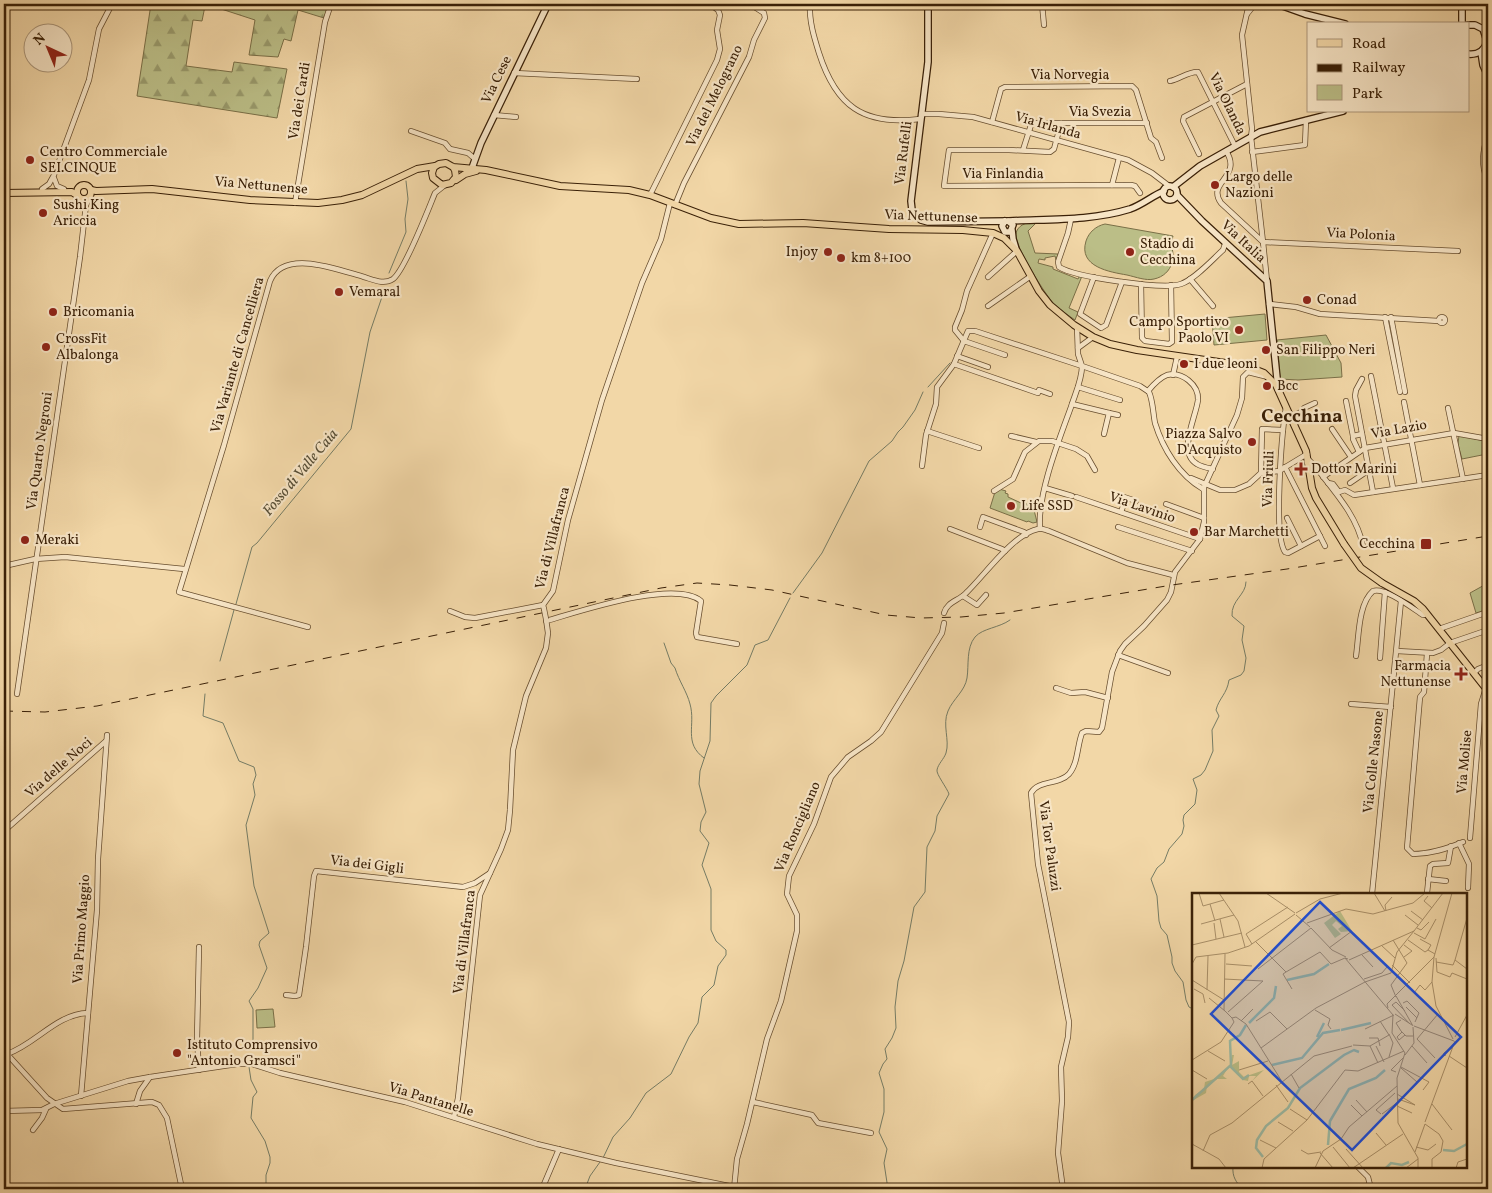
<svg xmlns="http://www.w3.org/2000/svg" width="1492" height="1193" font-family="Vollkorn,serif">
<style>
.forest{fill:url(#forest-firs);stroke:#7a6f47}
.park{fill:#bbbe87;stroke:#7a6f47}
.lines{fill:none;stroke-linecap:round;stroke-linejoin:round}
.stream{stroke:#757c65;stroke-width:1}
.street-casing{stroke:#684e2f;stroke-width:6}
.secondary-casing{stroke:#3a2007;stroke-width:8}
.primary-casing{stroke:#3a2007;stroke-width:8}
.street{stroke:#f7e5c6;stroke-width:4.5}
.secondary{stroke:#f7e5c6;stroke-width:5.5}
.primary{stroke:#f2d7a7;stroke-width:6}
.rail{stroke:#3a2007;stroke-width:1;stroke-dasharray:9 9;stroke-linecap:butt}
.street-bridge-casing{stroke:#684e2f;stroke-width:6;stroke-linecap:butt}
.primary-bridge-casing{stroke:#3a2007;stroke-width:8;stroke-linecap:butt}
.street-bridge{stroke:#f7e5c6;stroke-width:4.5}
.primary-bridge{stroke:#f2d7a7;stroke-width:6}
.poi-dot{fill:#8f2418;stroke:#f7e5c6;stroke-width:2}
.labels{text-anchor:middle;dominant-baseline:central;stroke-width:4.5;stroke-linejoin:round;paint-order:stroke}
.street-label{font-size:14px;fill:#3a2007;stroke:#f7e5c6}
.poi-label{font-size:14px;fill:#3a2007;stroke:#f7e5c6;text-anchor:start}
.water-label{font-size:15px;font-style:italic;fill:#574e36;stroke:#f7e5c6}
.district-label{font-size:19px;font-weight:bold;fill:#3a2007;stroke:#f7e5c6}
.inset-river{fill:none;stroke:#9cbaa4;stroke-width:2.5}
.inset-road{fill:none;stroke:#a88e67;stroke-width:1}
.view{fill:#1d4ed8;fill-opacity:0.15;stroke:#1d4ed8;stroke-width:2.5}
.inset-edge{fill:none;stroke:#3a2007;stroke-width:2.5}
</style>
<defs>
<pattern id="forest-firs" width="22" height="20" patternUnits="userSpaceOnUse" patternTransform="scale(1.25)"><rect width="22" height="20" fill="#bbbe87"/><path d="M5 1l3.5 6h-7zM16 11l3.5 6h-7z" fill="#999a6c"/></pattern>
</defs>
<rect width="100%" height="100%" fill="#f2d7a7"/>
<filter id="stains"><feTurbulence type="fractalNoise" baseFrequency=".004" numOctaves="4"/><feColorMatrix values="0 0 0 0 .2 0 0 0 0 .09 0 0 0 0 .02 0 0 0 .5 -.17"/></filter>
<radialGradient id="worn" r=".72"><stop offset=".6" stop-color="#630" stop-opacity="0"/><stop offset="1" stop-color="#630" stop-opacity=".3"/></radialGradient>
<path class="forest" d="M151 4H329L324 18 298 10 291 41 284 39 278 57 249 55 255 20 209 5 205 6 202 21 193 20 186 66 232 72 234 62 287 69 277 118 137 96Z"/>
<g class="park">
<path d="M1027 223H1036L1028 231 1035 253 1058 254 1056 260 1055 256 1045 258V260L1039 259 1038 263 1053 267V269L1078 279 1080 275 1082 276 1069 308 1078 312 1075 320C1068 315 1060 310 1053 303 1045 294 1017 249 1016 237 1015 230 1020 225 1027 223Z"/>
<path d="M1105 224 1173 236 1172 240H1168C1178 254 1173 275 1154 279 1146 281 1136 277 1127 275 1110 272 1078 267 1086 241 1089 232 1096 226 1105 224Z"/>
<path d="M1265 314 1267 340 1214 345 1212 319Z"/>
<path d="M1326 335 1341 363 1342 377 1298 380 1280 379 1277 340Z"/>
<path d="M1459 435 1484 441 1487 454 1462 459 1458 444Z"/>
<path d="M999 489 1006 491 1005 493 1008 494V497L1021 503 1025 502 1028 506H1033L1037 522 1033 523 1028 521 1027 522 990 508 995 492Z"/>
<path d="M1488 583V609L1476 613 1470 593Z"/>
<path d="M273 1009 275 1027 257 1028 256 1010Z"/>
</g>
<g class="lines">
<g class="stream">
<path d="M389 273 406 232 405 219 408 199 406 181"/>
<path d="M928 387 950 363"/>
<path d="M793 593 822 553 869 461 892 441 898 432 903 427 915 410 923 392"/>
<path d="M236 604 252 547 257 543 351 429 370 332 384 291"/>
<path d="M664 643 671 663 675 668C679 681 687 692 690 704 696 725 683 743 704 758"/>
<path d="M220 661 234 610"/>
<path d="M205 694 203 716 223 723 239 761 254 767 256 775 253 784 255 795 246 825 254 886 269 933 260 941 259 945 267 968 258 988 249 1001 253 1009V1045"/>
<path d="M1193 1009 1189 1007 1186 1000 1183 982 1175 971 1172 963V957L1167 935 1161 928 1159 921 1157 896 1151 879 1157 868 1164 862 1169 849 1182 834 1184 826 1183 820 1184 815 1195 804 1197 790 1193 779 1201 775 1205 770 1213 751 1212 730 1219 716 1216 710C1219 698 1227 694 1229 680L1241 675 1244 671 1246 658 1242 640 1244 626 1232 616C1231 600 1246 595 1246 582"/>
<path d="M250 1062 251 1056"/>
<path d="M249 1067 251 1080 257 1092 253 1097 251 1118 265 1141 270 1157V1163L266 1175V1189"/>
<path d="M603 1158 613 1137 630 1118 646 1093 671 1074 689 1037 698 1023 702 997 714 985 718 966 726 955V950L716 941 711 930V889L702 865 709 843 700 831 701 822 706 812 699 784 700 771 710 741 711 703 716 696 747 665 755 645 768 640 790 598"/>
<path d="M1233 1167C1232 1176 1236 1183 1243 1189"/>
<path d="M585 1189 590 1176 600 1162"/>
<path d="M888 1189 884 1163 887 1149 879 1132 884 1112V1089L879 1073 883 1064 887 1059 885 1049 892 1038 896 1028 895 1007 898 981 904 961 914 907 925 892 927 847 935 831 937 816 949 794C947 788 936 774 937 770 938 764 944 759 946 753 950 740 942 725 948 711 953 699 965 691 967 678 969 665 966 648 975 637 983 628 999 628 1010 620"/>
</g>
<defs>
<g id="street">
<path d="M810 4C809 21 814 37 819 53 836 106 863 126 920 119"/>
<path d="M1042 4 1044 25"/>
<path d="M1249 4 1242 35 1252 129 1251 137 1263 242 1458 251"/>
<path d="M1247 14 1255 4"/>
<path d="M514 73 637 79"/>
<path d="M1170 81C1179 79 1190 71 1198 72L1235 146"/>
<path d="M921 114H939L973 117 1128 160 1152 173 1169 186"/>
<path d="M494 115 516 117"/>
<path d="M992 122 1001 89 1005 87 1132 86 1136 90 1151 138 1156 142 1162 158"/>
<path d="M1061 123 1054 149 1050 152 1009 150H949L944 186 1131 185 1135 186 1140 193"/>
<path d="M411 131 445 143 450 149 468 153 475 159"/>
<path d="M1488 133C1483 151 1480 164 1488 182"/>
<path d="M1023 150 1031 125 1033 123H1147"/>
<path d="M1226 151C1243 177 1206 182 1221 203L1263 242 1267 281"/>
<path d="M1252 152 1305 145 1306 120"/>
<path d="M1199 154 1183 121 1184 117 1247 84"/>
<path d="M54 178 57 186 64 189"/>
<path d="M1112 185 1119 158"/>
<path d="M42 189 49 184 54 175 89 80 99 29 112 4"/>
<path d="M650 195 717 60 720 49 717 30 720 15 718 10 710 4"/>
<path d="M295 203 325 22 331 4"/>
<path d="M675 205 684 183 749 57 754 40 765 18 764 13 750 4"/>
<path d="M1071 219 1068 233 1058 262 1059 267C1075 277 1163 290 1181 284 1195 279 1212 260 1223 250L1225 244"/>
<path d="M988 277 1017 251"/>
<path d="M1094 277 1080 314 1101 328 1106 325 1122 282"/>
<path d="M1190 279 1213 306"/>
<path d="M1141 284 1142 338 1145 341 1169 344 1172 342 1171 285"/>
<path d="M1269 304 1296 307 1320 314 1439 321"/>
<path d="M988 306 1031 276"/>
<path d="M1385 317 1400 392"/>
<path d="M1391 317 1405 392"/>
<circle cx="1442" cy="320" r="3"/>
<path d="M1077 327 1078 354 1082 366 1140 386 1149 392C1153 401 1153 413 1155 423 1163 449 1179 475 1203 489"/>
<path d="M964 341 955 330V327L962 310 967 291 993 233"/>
<path d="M964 341 1005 355"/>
<path d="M1078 348 1093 337"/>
<path d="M957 356 988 367"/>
<path d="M954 364 1038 393 1039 390 1050 394"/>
<path d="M1173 375 1177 357"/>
<path d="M1371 376 1393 488"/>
<path d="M1362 379 1356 390 1355 396 1373 492"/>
<path d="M1078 387 1120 400"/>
<path d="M1148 391C1153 385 1159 378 1167 375 1182 371 1199 385 1198 400 1196 417 1177 453 1197 464 1202 467 1208 468 1213 469"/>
<path d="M1346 401 1353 436"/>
<path d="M1404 402 1420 485"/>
<path d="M1072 404 1109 413 1104 434"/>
<path d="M1286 407C1282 432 1273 535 1285 552L1288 553 1320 536"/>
<path d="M1448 408 1463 479"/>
<path d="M1109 413 1118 415"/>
<path d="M1291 417 1303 411 1304 408 1315 403"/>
<path d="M1332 429 1351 457"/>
<path d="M927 431 979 448"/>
<path d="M1011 436 1036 442"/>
<path d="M1359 452 1353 439V436L1362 434"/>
<path d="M1308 459 1314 465C1333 490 1357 515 1363 546"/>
<path d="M922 466 926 435 936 404 937 387 954 364 968 331H975L1082 366C1082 380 1075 394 1071 407 1059 440 1037 495 1040 529"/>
<path d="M1285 467 1325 546"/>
<path d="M1261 473 1262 429 1283 430"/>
<path d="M1323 477 1365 448 1454 433 1488 439"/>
<path d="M1191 478 1220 490H1235L1249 484 1261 473 1279 471 1307 454"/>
<path d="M1328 483 1333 484 1339 492 1345 490 1354 495 1488 475"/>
<path d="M1350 483 1369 470"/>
<path d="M1045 488 1072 496"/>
<path d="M994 491 1013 479 1025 452 1039 441H1052L1076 449 1087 456 1095 470"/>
<path d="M1118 495 1136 501"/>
<path d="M1076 497 1200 539"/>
<path d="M1166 504 1204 518"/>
<path d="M1121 512 1126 498"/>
<path d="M1287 518 1301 546"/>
<path d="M980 527 983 517 1024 532 1026 535"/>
<path d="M1118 527 1192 551"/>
<path d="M950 529 1002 549 1005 551"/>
<path d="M4 566 35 559 65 557 184 569"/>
<path d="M963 596 977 605 986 595"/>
<path d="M544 609 543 605 553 591 568 520 602 400 642 283 661 239 670 203"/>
<path d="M450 611 465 617 475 618 543 605"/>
<path d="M944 613C947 602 958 601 966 593 984 576 1013 534 1038 529 1042 528 1045 530 1049 531L1127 563 1173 575"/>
<path d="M546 621C578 612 674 579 701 601L696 633 697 637 737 644"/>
<path d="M308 627 179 592 224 445 270 281C284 248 339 270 364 277 374 280 384 285 393 279 405 270 428 210 435 193L445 185"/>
<path d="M1439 629 1488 612"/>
<path d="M1397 651 1433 653 1441 650 1450 643 1488 630"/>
<path d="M1427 654 1424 692 1420 697 1407 848 1413 854C1431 854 1446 849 1463 842"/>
<path d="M1118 655 1168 673"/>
<path d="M1356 656C1359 637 1358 604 1373 591 1385 587 1412 608 1423 615L1427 614"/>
<path d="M1380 658 1385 592"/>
<path d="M1474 673 1478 669 1488 665"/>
<path d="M1056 688 1071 693 1085 692 1108 698"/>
<path d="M17 694 80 257 86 205 90 197"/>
<path d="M1351 704 1391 707"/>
<path d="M4 831 106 741"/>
<path d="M1470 838 1481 704 1486 688"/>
<path d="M1459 843 1469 864 1468 888"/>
<path d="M1428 879 1446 881"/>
<path d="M1427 893 1430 866 1433 864 1448 863 1451 846"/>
<path d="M1372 894 1401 601"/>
<path d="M286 995 295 996 299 995 306 947 314 876 316 871 463 887 475 883 490 873"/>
<path d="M4 1053 7 1054 47 1098 63 1109 152 1102 159 1105 167 1118 182 1189"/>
<path d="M7 1054C36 1044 56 1014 88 1013"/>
<path d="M199 1070 197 1039 199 947"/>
<path d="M81 1096 97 910 98 859 107 735"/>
<path d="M753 1102 812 1115 818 1123 871 1133"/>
<path d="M136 1104 140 1091 150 1077 237 1064H252L280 1073 405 1102 537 1144 616 1163 734 1187"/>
<path d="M4 1111 42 1110 54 1104 128 1081 150 1077"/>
<path d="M454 1117 458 1098 480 895 501 849 508 830 510 810 513 750 526 696 546 648 548 633 546 619"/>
<path d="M33 1130 42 1118 46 1109"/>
<path d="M1358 1167 1368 1177 1371 1189"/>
<path d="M542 1189 559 1149"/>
<path d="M734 1189 737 1159 747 1124 767 1039 781 1001 797 931V915L787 894 789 876 814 824 831 777 848 757 871 741 881 732 942 633 944 623"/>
<path d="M1063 1189 1058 1153 1062 1101 1061 1067 1068 1037 1069 1022 1038 864 1031 793C1038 780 1059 785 1069 774 1078 764 1077 746 1082 733L1086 731 1099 732 1102 728 1112 672 1120 651 1125 644 1144 626 1167 600 1171 592 1175 572 1200 539 1204 522V487L1237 415 1242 398 1243 377 1248 372 1268 377"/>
</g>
<g id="secondary">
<path d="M928 4V62L911 201 912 210 915 215 921 220 928 222 1008 221 1013 225 1010 232H1005L1002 226 1005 221"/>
<path d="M1277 4 1305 14 1345 24"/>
<path d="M1462 4V24"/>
<path d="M1468 25H1475L1483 29 1487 41C1485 50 1478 55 1468 54"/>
<path d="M1481 52 1483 65 1488 76"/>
<path d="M472 168 481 143 548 4"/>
<circle cx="1170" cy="193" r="7"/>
<path d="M1173 187 1200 166 1260 132 1343 111"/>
<path d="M1177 195 1202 221 1267 281 1278 388"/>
<path d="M1009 221C1049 219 1091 221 1130 209 1142 205 1152 196 1164 191"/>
<path d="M1012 230 1013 239 1016 249"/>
</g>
<g id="primary">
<path d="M453 167 455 170 456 177 451 183 442 185 433 178 432 173 434 167 439 164 446 163 453 167 486 170 560 186 629 190 650 195 711 218 739 224 803 223 889 229 963 230 993 233 1004 238 1017 251 1039 291 1050 305 1074 325 1093 337 1110 344 1137 350 1246 366 1264 373 1276 385 1306 451 1312 488 1316 498 1344 544"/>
<path d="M456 180 465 174 476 171"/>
<circle cx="84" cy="192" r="7"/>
<path d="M91 190 96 191 152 189 250 200 318 203 342 200 362 195 417 169 435 166"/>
<path d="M4 193 72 192 78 196"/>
<path d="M1382 583 1414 601 1423 609 1488 691"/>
</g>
</defs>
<use href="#street" class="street-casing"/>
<use href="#secondary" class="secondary-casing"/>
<use href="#primary" class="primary-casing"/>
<use href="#street" class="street"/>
<use href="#secondary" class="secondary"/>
<use href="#primary" class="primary"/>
<path class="rail" d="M4 711 45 712 97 706 661 588 697 583 730 585 772 590 886 615 921 618 961 617 1004 613 1172 585 1287 569 1488 536"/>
<defs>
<path id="street-bridge" d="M544 609 546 619"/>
<path id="primary-bridge" d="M1344 544 1361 568 1382 583"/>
</defs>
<use href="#street-bridge" class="street-bridge-casing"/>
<use href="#primary-bridge" class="primary-bridge-casing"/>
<use href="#street-bridge" class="street-bridge"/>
<use href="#primary-bridge" class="primary-bridge"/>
</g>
<g class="poi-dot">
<circle cx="30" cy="160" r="5"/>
<circle cx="1215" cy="185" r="5"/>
<circle cx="43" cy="213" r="5"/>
<circle cx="828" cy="252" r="5"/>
<circle cx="1130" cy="252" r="5"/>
<circle cx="841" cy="258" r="5"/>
<circle cx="339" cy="292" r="5"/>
<circle cx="1307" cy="300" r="5"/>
<circle cx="53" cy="312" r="5"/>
<circle cx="1239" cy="330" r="5"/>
<circle cx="46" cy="347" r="5"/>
<circle cx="1266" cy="350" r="5"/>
<circle cx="1184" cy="364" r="5"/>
<circle cx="1267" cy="386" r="5"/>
<circle cx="1252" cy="442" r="5"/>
<path d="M1298.5 461.5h5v5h5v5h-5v5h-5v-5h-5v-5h5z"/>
<circle cx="1011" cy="506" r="5"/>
<circle cx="1194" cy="532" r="5"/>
<circle cx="25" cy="540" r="5"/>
<rect x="1420" y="538" width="12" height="12" rx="2.5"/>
<path d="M1458.5 666.5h5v5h5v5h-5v5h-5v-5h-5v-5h5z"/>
<circle cx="177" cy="1053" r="5"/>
</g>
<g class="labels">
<g class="street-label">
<text x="1070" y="75">Via Norvegia</text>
<text transform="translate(497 80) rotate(-64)">Via Cese</text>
<text transform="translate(715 96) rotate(-64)">Via del Melograno</text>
<text transform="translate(300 101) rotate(-81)">Via dei Cardi</text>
<text transform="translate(1227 104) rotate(64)">Via Olanda</text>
<text x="1100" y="112">Via Svezia</text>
<text transform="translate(1048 126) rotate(16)">Via Irlanda</text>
<text transform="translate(904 153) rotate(-83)">Via Rufelli</text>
<text x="1003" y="174">Via Finlandia</text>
<text transform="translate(261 186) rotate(5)">Via Nettunense</text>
<text transform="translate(931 217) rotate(2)">Via Nettunense</text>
<text transform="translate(1361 235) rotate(3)">Via Polonia</text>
<text transform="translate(1243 242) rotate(43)">Via Italia</text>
<text transform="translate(238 355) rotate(-74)">Via Variante di Cancelliera</text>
<text transform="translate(1399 430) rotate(-10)">Via Lazio</text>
<text transform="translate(40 451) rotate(-82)">Via Quarto Negroni</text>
<text transform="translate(1269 479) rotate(-88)">Via Friuli</text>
<text transform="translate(1142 508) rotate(19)">Via Lavinio</text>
<text transform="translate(553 538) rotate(-76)">Via di Villafranca</text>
<text transform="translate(1374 762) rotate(-84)">Via Colle Nasone</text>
<text transform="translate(1465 762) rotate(-85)">Via Molise</text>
<text transform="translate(59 768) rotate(-41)">Via delle Noci</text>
<text transform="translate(798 827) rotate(-67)">Via Roncigliano</text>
<text transform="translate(1049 846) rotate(82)">Via Tor Paluzzi</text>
<text transform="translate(367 865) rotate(7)">Via dei Gigli</text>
<text transform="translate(82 929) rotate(-86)">Via Primo Maggio</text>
<text transform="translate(465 942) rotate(-83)">Via di Villafranca</text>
<text transform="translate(431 1100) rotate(17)">Via Pantanelle</text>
</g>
<g class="poi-label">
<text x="40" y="152">Centro Commerciale<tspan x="40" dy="16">SEI.CINQUE</tspan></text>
<text x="1225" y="177">Largo delle<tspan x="1225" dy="16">Nazioni</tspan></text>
<text x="53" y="205">Sushi King<tspan x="53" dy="16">Ariccia</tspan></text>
<text x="1140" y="244">Stadio di<tspan x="1140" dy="16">Cecchina</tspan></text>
<text x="818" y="252" text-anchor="end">Injoy</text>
<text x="851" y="258">km 8+100</text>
<text x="349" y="292">Vemaral</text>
<text x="1317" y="300">Conad</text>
<text x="63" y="312">Bricomania</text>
<text x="1229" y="322" text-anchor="end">Campo Sportivo<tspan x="1229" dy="16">Paolo VI</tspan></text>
<text x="56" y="339">CrossFit<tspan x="56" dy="16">Albalonga</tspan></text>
<text x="1276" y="350">San Filippo Neri</text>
<text x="1194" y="364">I due leoni</text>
<text x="1277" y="386">Bcc</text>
<text x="1242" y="434" text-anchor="end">Piazza Salvo<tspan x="1242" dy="16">D'Acquisto</tspan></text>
<text x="1311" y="469">Dottor Marini</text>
<text x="1021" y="506">Life SSD</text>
<text x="1204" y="532">Bar Marchetti</text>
<text x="35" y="540">Meraki</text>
<text x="1415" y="544" text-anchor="end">Cecchina</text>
<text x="1451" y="666" text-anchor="end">Farmacia<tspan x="1451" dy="16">Nettunense</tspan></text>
<text x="187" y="1045">Istituto Comprensivo<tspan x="187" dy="16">"Antonio Gramsci"</tspan></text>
</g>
<g class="water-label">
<text transform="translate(301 473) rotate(-50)">Fosso di Valle Caia</text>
</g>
<g class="district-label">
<text x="1302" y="417">Cecchina</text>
</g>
</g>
<g transform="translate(1192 893)">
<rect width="275" height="275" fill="#f2d7a7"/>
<path d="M148 18 160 38 149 39 146 36 150 33 144 28 140 32 149 41 143 45 132 30ZM40 162H42L40 172 47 168V179L52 184 72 177 60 188 64 183H57L56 188 51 187 37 173 31 183 35 186H25L15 193 14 200 0 208 3 202 12 196 13 189 25 185 39 171Z" fill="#bbbe87"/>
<path class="inset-river" d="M95 87 122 81 137 71M57 130 82 105 84 93M149 137 179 130M125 144 132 130M80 172 110 165 131 140 148 137M38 173 51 186 57 182M0 207 39 172 38 148 48 142 54 132M136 252 138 228 157 196 184 185 193 177M251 257 262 258 275 251M71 264 64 255 65 247 74 233 96 215 108 195 152 162 162 157 167 159M194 275 199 270 210 272 217 269"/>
<path class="inset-road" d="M7 0 11 13 32 7M27 0 46 28 53 54M74 0 103 20M182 0 193 18M236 3 232 8 240 15M18 11 23 28M194 18 193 12 200 4M219 18 231 27M104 20 128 6 151 0M104 22 118 34M213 22 226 32M28 26 32 44M22 30 24 46M115 30 154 16 181 21 221 10 233 0M9 31 42 22M119 35 140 57 154 64M225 35 229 37 237 29M222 40 233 46 244 26M228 46 239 52 236 57 243 61M201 47 215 70 199 92 204 104M216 47 233 59 236 57M63 48 94 79M60 51 54 41 96 14M0 52 50 40M189 52 203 65M212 52 220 58 212 64M137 55 160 38M33 61 32 117 40 125M170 62 181 74M242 64 240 89 244 113 261 146M244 65 245 79 258 84 260 80 275 86M156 66 153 65 201 122 200 140 213 160 205 185 206 230 226 265V275M157 67 222 38 251 0M263 67 275 25M244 69 261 72 263 67 275 76M0 71 4 64 36 60 57 53 103 21M34 71 60 73M200 72 218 90M66 76 119 35M32 86 71 88M172 86 190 80 195 74M0 87 32 107M173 89 199 80 205 59 222 38M2 96 11 101 13 110M100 96 91 81 94 79 128 59 139 71 153 65M15 97 16 63M222 100 228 92 233 97 240 89M204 103 221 133M17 105 33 118M211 110 215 108 227 120 223 129M200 112 218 131M200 112 204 109 213 118M214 114 225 125M196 115 195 111 242 64 260 0M123 117 138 126 136 132 139 136M36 119 71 88M203 121 220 132M40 125 44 124 54 131 89 187M209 127 204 130 209 138 214 143H221M49 128 61 116M64 128 78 119 95 136M222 133 262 148M173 136 202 122M210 139 205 144 207 147 213 142M197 141 201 150 197 164M263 144 275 122M177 145H186L188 153M161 152 178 153 186 170M178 153 197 142 188 128M184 153 192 169M220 153 235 170M69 155 124 115 173 89M16 158 33 168M213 162 222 150 221 134M254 162 251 163 252 160 260 155M257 163 275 175M243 165 225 146 246 121M0 167 29 149 42 129 40 125M209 174 237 189 231 197M209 175 225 189M0 177 15 186M47 177 76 168M204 179 199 177 211 165M99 181 107 195M56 191 60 188 71 203M84 192 96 209M205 201 223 212M206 206 223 212M164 207 175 219M240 211 260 237M159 212 170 223M205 213 220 220M98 216 115 227M189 221 184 217 203 200M190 221 206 209M86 229 101 238M233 229 263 148M184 240 194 252M68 247 84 255M0 251 27 266 34 275M141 254 158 275M224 254 236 257 244 251M154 256 171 275M109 257 116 261 129 259M11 258 18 242 40 230 122 163 160 153M223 259 233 231 247 241 251 248 249 259 240 266V275M128 260 141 275M70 275 72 266 115 227 153 177 166 178 212 158M123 275 131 258 149 246 157 234 205 193M161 275 211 241M214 275 226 266M264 275 266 269 275 266"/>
<path class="view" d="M128 9 269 144 160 257 19 121Z"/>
<rect width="275" height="275" class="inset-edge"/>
</g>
<rect width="1492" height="1193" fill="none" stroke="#f2d7a7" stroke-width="20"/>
<rect x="5" y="5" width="1482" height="1183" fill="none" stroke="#3a2007" stroke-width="2.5"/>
<rect x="10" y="10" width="1472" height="1173" fill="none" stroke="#3a2007"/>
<rect x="1307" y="22" width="162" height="90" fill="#f7e5c6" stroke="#ab967a"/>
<rect x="1317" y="39" width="25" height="8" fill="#f2d7a7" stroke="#ab967a"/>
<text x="1352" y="48" font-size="15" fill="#3a2007">Road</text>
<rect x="1317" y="64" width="25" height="8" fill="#3a2007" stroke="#ab967a"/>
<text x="1352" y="72" font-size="15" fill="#3a2007">Railway</text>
<rect x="1317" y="85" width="25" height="15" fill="#bbbe87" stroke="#ab967a"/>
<text x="1352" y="98" font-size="15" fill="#3a2007">Park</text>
<g transform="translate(48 48) rotate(316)"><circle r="24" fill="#f7e5c6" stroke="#ab967a"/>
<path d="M0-4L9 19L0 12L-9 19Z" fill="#8f2418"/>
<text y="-8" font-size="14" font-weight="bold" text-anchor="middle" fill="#3a2007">N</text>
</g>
<rect width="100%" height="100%" filter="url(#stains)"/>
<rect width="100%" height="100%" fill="url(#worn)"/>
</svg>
